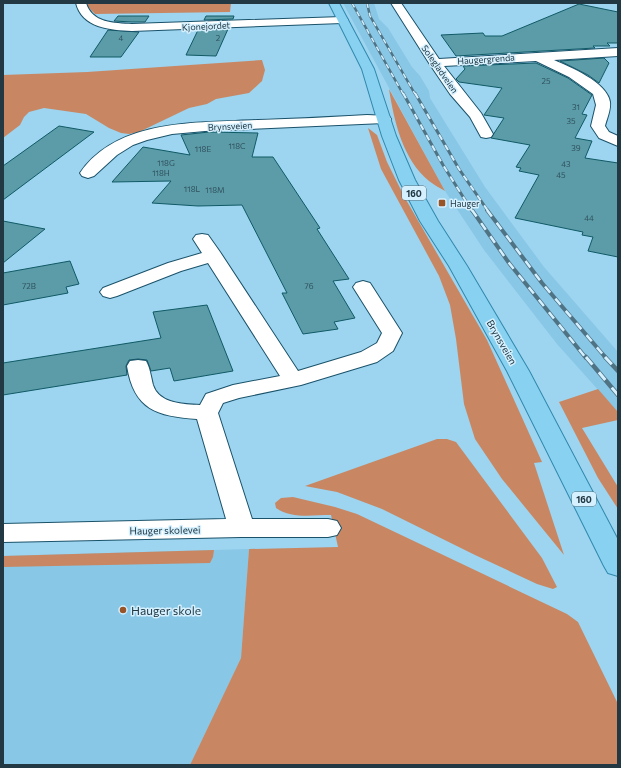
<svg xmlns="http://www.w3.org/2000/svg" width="621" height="768" font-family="Commissioner,sans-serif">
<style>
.built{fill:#89c7e6}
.green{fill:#c88762}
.building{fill:#5b9ca8;stroke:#105a65}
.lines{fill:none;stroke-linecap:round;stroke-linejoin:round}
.minor-casing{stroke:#1a526a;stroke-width:2}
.major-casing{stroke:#3088ad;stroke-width:2}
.minor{fill:#fff;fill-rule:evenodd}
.major{fill:#88d1f0;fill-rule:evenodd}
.rail-far3-casing{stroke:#507384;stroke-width:2.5}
.rail-far2-casing{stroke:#507384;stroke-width:3}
.rail-far1-casing{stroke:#507384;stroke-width:4}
.rail-casing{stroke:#507384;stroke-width:4.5}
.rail-far3{stroke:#d5f0ff;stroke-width:1.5;stroke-dasharray:5;stroke-linecap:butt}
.rail-far2{stroke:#d5f0ff;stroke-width:2;stroke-dasharray:6;stroke-linecap:butt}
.rail-far1{stroke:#d5f0ff;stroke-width:2.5;stroke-dasharray:8;stroke-linecap:butt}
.rail{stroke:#d5f0ff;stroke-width:3;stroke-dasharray:10;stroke-linecap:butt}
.poi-dot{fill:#985327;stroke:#d5f0ff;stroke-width:1.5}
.labels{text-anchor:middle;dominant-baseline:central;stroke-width:3;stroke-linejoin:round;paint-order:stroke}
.number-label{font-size:8px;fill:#30525d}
.far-street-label{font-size:9px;fill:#223944;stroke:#d5f0ff}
.shield{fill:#d5f0ff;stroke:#58707c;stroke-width:1}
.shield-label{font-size:9px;font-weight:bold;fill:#223944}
.far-poi-label{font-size:9px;fill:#223944;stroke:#d5f0ff;text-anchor:start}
.street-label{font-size:10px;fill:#223944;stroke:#d5f0ff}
.near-poi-label{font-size:12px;fill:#223944;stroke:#d5f0ff;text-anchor:start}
</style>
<rect width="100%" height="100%" fill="#9dd4f0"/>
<g class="built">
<path d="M343 3H374L379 19 388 28 412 67 420 76 429 91 430 98 485 187 544 267 618 352V412L557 344 484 250 445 191Z"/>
<path d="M249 549 241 658 190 765H3V556Z"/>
</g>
<g class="green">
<path d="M87 3H231L230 12 95 14 88 7Z"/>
<path d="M262 60 265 70 262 81 249 93 216 99 207 104 189 108 139 132 129 134 121 133 109 128 86 114 44 108 29 112 24 117 20 125 3 138V75L87 72Z"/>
<path d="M389 89 445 191C440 188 434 185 429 181 403 160 394 121 389 89Z"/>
<path d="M368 128 377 135 387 162 405 198 487 340 542 462 534 463 564 555 502 479 475 439 464 404 456 339 450 305 439 276 381 169Z"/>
<path d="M598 389 618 412V420L582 428 618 487V509L598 478 559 402Z"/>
<path d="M437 439H447L456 442 542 558 557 587 553 589 537 584 475 555 382 509 337 492 305 486Z"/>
<path d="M293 497 335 507 357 514 567 614 578 622 618 704V765H190L241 658 249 549 338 547 331 515C312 515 292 519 276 508L275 503 281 498Z"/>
<path d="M214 550 213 557 210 563 3 567V556Z"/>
</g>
<g class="building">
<path d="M579 4 618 12V43H607L610 46H593L595 48 456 56 441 35 483 33 485 36H502Z"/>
<path d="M118 16H149L145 22H132L114 21Z"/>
<path d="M206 16H234L233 19 204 20Z"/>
<path d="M228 29 216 56 186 55 198 30Z"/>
<path d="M108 30 139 32 121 57H90Z"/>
<path d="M604 58 609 63 599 83 588 75 560 61Z"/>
<path d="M536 63 568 78 592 95 582 114 587 115 575 138 592 141 585 158 618 163V257L588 251 593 237 582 235 583 232 515 218 539 175 519 171 521 168 516 167 530 145 491 138 504 118 484 115 502 88 459 82 456 79 465 69 463 66Z"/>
<path d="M59 126 94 132 3 200V166Z"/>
<path d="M209 132 258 133 252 157H273L320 228 317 229 349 279 333 281 355 318 334 322 338 329 303 334 282 293H287L242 205 198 206 152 203 171 181 112 182 143 147 190 155 181 135Z"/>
<path d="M3 221 45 229 3 263Z"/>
<path d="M70 261 79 284 66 287 68 293 3 305V273Z"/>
<path d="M207 305 233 371 174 381 170 368 151 371 147 360 138 359 129 360 126 366 127 375 3 395V363L161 338 153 312Z"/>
</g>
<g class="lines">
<defs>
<g id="minor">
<path d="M76 3H86C92 23 114 23 132 24L342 17 346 18 348 20 346 22 342 23 132 31C110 30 82 28 76 3Z"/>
<path d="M391 3H401L439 59 618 48V56L554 60C570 67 607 82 610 102 611 110 607 118 605 126L609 132 618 136V146L599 138 591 126 596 105 593 94 569 77 536 61 444 66 481 113 493 134 491 137 486 138 481 137 470 117 450 94 429 63Z"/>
<path d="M367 115 389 116 391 119 389 122 384 123 205 131 172 134 147 140 133 145 117 155 94 176 88 178 82 176 80 173C118 118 199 123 258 120 294 119 331 117 367 115Z"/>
<path d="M202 234 208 235 220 252 298 371 361 352 377 343 382 333 353 287 356 283 363 281 370 283 402 333 393 351 377 362 301 385 239 398 223 403 218 413 252 519H328L337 521 341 528 337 535 328 537H241L3 542V524L226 519 197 419C157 416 134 410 127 366L130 361 138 360 146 361C150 368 151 377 153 385 159 404 184 404 200 405L206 394 233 385 280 376 208 263 181 271 117 296 110 298 103 296 100 292 103 288 168 263 202 253 193 239 196 235Z"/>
</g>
<path id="major" d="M329 3H339L374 69 396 136 415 180 438 221 467 266 529 371 618 540V576L608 573 604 566 507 371 449 266 420 221 399 180 382 136 362 69Z"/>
</defs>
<use href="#minor" class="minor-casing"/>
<use href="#major" class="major-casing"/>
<use href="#minor" class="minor"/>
<use href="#major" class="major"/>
<defs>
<g id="rail-far3">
<path d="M352 3 403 94"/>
<path d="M367 3 370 16 415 94"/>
</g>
<g id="rail-far2">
<path d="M403 93 443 165 472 211"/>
<path d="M415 93 459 169 488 211"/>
</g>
<g id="rail-far1">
<path d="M472 210 509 263 586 358"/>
<path d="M487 210 542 283 606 358"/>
</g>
<g id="rail">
<path d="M586 357 618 395"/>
<path d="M605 357 618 371"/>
</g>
</defs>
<use href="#rail-far3" class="rail-far3-casing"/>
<use href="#rail-far2" class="rail-far2-casing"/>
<use href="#rail-far1" class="rail-far1-casing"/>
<use href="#rail" class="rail-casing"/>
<use href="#rail-far3" class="rail-far3"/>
<use href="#rail-far2" class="rail-far2"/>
<use href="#rail-far1" class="rail-far1"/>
<use href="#rail" class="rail"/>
</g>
<g class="poi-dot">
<rect x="438" y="199" width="8" height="8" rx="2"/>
<circle cx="123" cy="610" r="4"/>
</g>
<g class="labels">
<g class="number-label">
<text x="121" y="38">4</text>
<text x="218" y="38">2</text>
<text x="546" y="81">25</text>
<text x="576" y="107">31</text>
<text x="571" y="121">35</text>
<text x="237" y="146">118C</text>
<text x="576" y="148">39</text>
<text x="203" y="149">118E</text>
<text x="166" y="163">118G</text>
<text x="566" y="164">43</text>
<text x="161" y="173">118H</text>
<text x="561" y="175">45</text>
<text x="192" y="189">118L</text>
<text x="215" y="190">118M</text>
<text x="589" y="218">44</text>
<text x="29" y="286">72B</text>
<text x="309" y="286">76</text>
</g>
<g class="far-street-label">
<text transform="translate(206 26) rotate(-3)">Kjonejordet</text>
<text transform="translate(486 59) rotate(-4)">Haugergrenda</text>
<text transform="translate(440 69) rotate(55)">Solegladveien</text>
<text transform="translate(230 126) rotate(-3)">Brynsveien</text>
</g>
<g class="shield">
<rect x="402" y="186" width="24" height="14" rx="3"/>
<rect x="572" y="492" width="24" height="14" rx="3"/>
</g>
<g class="shield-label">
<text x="414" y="193">160</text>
<text x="584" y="499">160</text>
</g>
<g class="far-poi-label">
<text x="450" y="203">Hauger</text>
</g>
<g class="street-label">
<text transform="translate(502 342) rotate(60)">Brynsveien</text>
<text transform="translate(165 530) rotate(-1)">Hauger skolevei</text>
</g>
<g class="near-poi-label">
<text x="131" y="610">Hauger skole</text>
</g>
</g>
<rect width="621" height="768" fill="none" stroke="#223944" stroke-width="8"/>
</svg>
